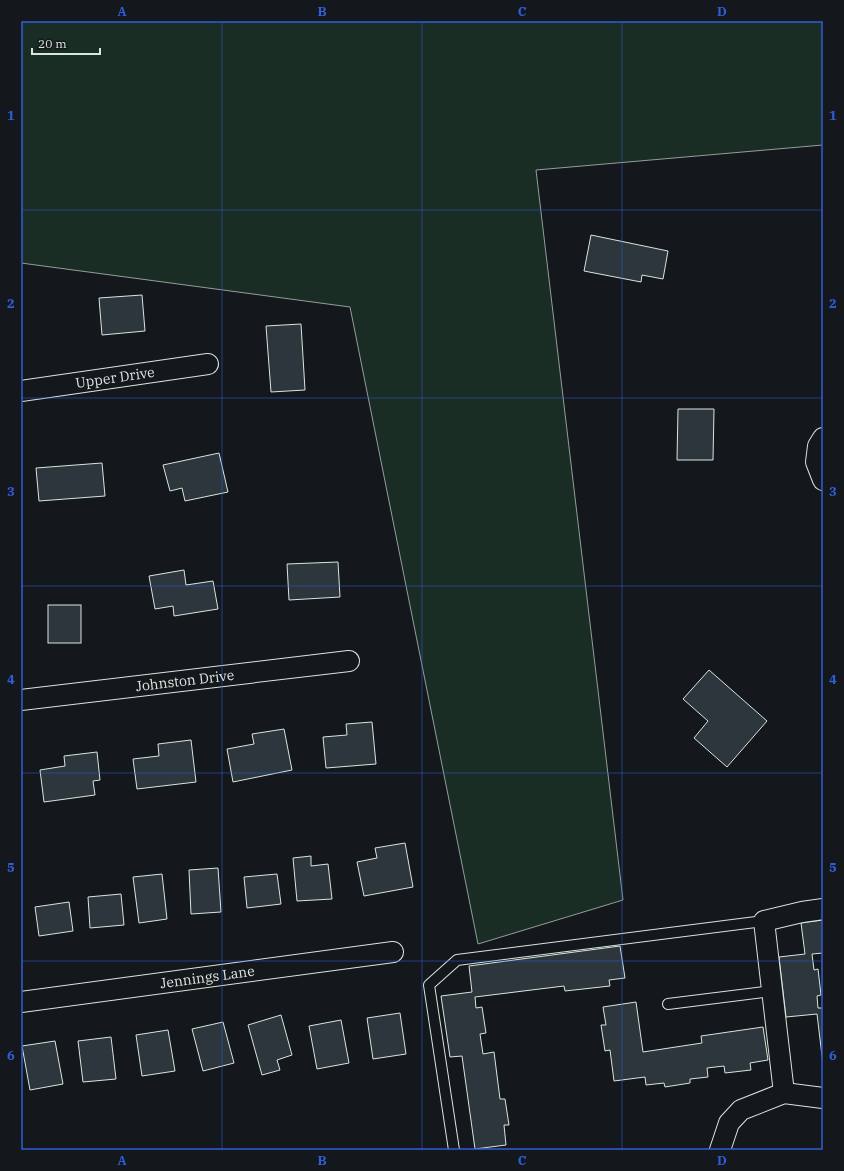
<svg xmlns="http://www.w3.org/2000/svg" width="844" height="1171" font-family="'IBM Plex Serif',serif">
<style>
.green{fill:#1a2d24;stroke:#939e99}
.building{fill:#2c363c;stroke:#d8e6dc}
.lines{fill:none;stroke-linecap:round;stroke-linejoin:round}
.lane-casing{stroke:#d8e6dc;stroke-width:12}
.street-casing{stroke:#d8e6dc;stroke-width:22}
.lane{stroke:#14181c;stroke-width:10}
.street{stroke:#14181c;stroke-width:20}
.grid{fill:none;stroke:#305dd8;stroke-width:1;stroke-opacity:0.55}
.labels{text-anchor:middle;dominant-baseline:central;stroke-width:3;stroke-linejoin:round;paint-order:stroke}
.street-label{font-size:14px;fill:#d8e6dc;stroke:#14181c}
.neatline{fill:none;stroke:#305dd8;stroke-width:1.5}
.grid-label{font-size:13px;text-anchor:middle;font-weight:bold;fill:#305dd8}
</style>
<rect width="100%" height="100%" fill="#14181c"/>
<path class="green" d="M21 21H823V145L536 170 623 900 478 944 350 307 21 263Z"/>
<g class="building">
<path d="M591 235 668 251 663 279 642 275 641 282 584 271Z"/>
<path d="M142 295 145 331 102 335 99 298Z"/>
<path d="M301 324 305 390 271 392 266 326Z"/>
<path d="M678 409H714L713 460H677Z"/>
<path d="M219 453 228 492 185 501 182 488 170 491 163 465Z"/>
<path d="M102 463 105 496 39 501 36 468Z"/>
<path d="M338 562 340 597 289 600 287 564Z"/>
<path d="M184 570 186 585 213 581 218 609 174 616 173 606 155 609 149 576Z"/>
<rect x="48" y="605" width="33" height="38"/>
<path d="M709 670 767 721 727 767 694 738 708 721 683 699Z"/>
<path d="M372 722 376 764 326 768 323 737 347 735 346 724Z"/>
<path d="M284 729 292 770 233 782 227 749 254 744 252 734Z"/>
<path d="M191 740 196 782 137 789 133 759 159 756 158 744Z"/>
<path d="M97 752 100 780 93 781 95 795 44 802 40 770 65 766 64 756Z"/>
<path d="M405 843 413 887 364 896 357 862 377 858 375 848Z"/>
<path d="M311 856V866L328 864 332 899 297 901 293 858Z"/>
<path d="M218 868 221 912 191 914 189 870Z"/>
<path d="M162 874 167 919 139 923 133 877Z"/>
<path d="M277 874 281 904 247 908 244 877Z"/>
<path d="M121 894 124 925 90 928 88 897Z"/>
<path d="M69 902 73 931 39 936 35 907Z"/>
<path d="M823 920V953L812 954 814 970 818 969 821 995 817 996 818 1008H823V1064L817 1014 786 1017 779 957 805 954 801 923Z"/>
<path d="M620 946 625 978 609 980 610 986 565 991 564 986 475 997 476 1008 482 1007 486 1033 480 1034 483 1054 494 1052 500 1099H505L509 1125H504L506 1145 475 1149 462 1056 450 1057 441 996 472 992 469 966Z"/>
<path d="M636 1002 643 1052 702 1043 701 1036 763 1027 768 1060 750 1063 751 1070 725 1073 724 1066 707 1068 708 1077 690 1079V1083L665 1087 664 1083 646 1085 645 1077 614 1081 610 1050 605 1051 601 1025H606L603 1007Z"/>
<path d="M400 1013 406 1054 373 1059 367 1018Z"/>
<path d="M281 1015 292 1055 277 1060 280 1070 262 1075 248 1025Z"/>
<path d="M341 1020 349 1063 317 1069 309 1026Z"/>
<path d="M223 1022 234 1063 203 1071 192 1029Z"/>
<path d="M168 1030 175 1071 142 1076 136 1035Z"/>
<path d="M111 1037 116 1079 83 1082 78 1041Z"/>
<path d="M55 1041 63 1084 30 1090 22 1046Z"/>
</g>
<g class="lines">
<defs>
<g id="lane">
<path d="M668 1004 772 991"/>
<path d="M454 1150 429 985 457 960 764 921"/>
</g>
<g id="street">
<path id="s1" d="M21 391 208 364"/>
<path d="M823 438 818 446 816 462 823 480"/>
<path id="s2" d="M21 700 349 661"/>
<path id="s3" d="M21 1002 393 952"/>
<path d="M784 1093 764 921 802 912 823 909"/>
<path d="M720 1150 729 1123 741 1110 784 1093 823 1098"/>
</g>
</defs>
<use href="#lane" class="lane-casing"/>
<use href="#street" class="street-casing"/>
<use href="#lane" class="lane"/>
<use href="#street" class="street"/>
</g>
<path class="grid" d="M222 21V1150M422 21V1150M622 21V1150M21 210H823M21 398H823M21 586H823M21 773H823M21 961H823"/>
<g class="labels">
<g class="street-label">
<text stroke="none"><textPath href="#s1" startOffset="95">Upper Drive</textPath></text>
<text stroke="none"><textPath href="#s2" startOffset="165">Johnston Drive</textPath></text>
<text stroke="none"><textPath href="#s3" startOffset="188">Jennings Lane</textPath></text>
</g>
</g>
<rect width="844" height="1171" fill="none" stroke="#14181c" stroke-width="44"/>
<path d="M32 48v6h68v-6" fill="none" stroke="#d8e6dc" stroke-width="2"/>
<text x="38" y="48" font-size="12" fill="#d8e6dc" stroke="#14181c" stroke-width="3" paint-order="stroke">20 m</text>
<rect x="22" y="22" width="800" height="1127" class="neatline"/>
<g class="grid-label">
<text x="122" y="16">A</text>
<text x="322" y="16">B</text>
<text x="522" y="16">C</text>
<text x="722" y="16">D</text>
<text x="11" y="120">1</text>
<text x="833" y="120">1</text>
<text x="11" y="308">2</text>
<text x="833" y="308">2</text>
<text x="11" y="496">3</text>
<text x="833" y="496">3</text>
<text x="11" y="684">4</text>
<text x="833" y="684">4</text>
<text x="11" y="872">5</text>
<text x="833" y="872">5</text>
<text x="11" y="1060">6</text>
<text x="833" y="1060">6</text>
<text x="122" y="1165">A</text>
<text x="322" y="1165">B</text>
<text x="522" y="1165">C</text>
<text x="722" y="1165">D</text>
</g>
</svg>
